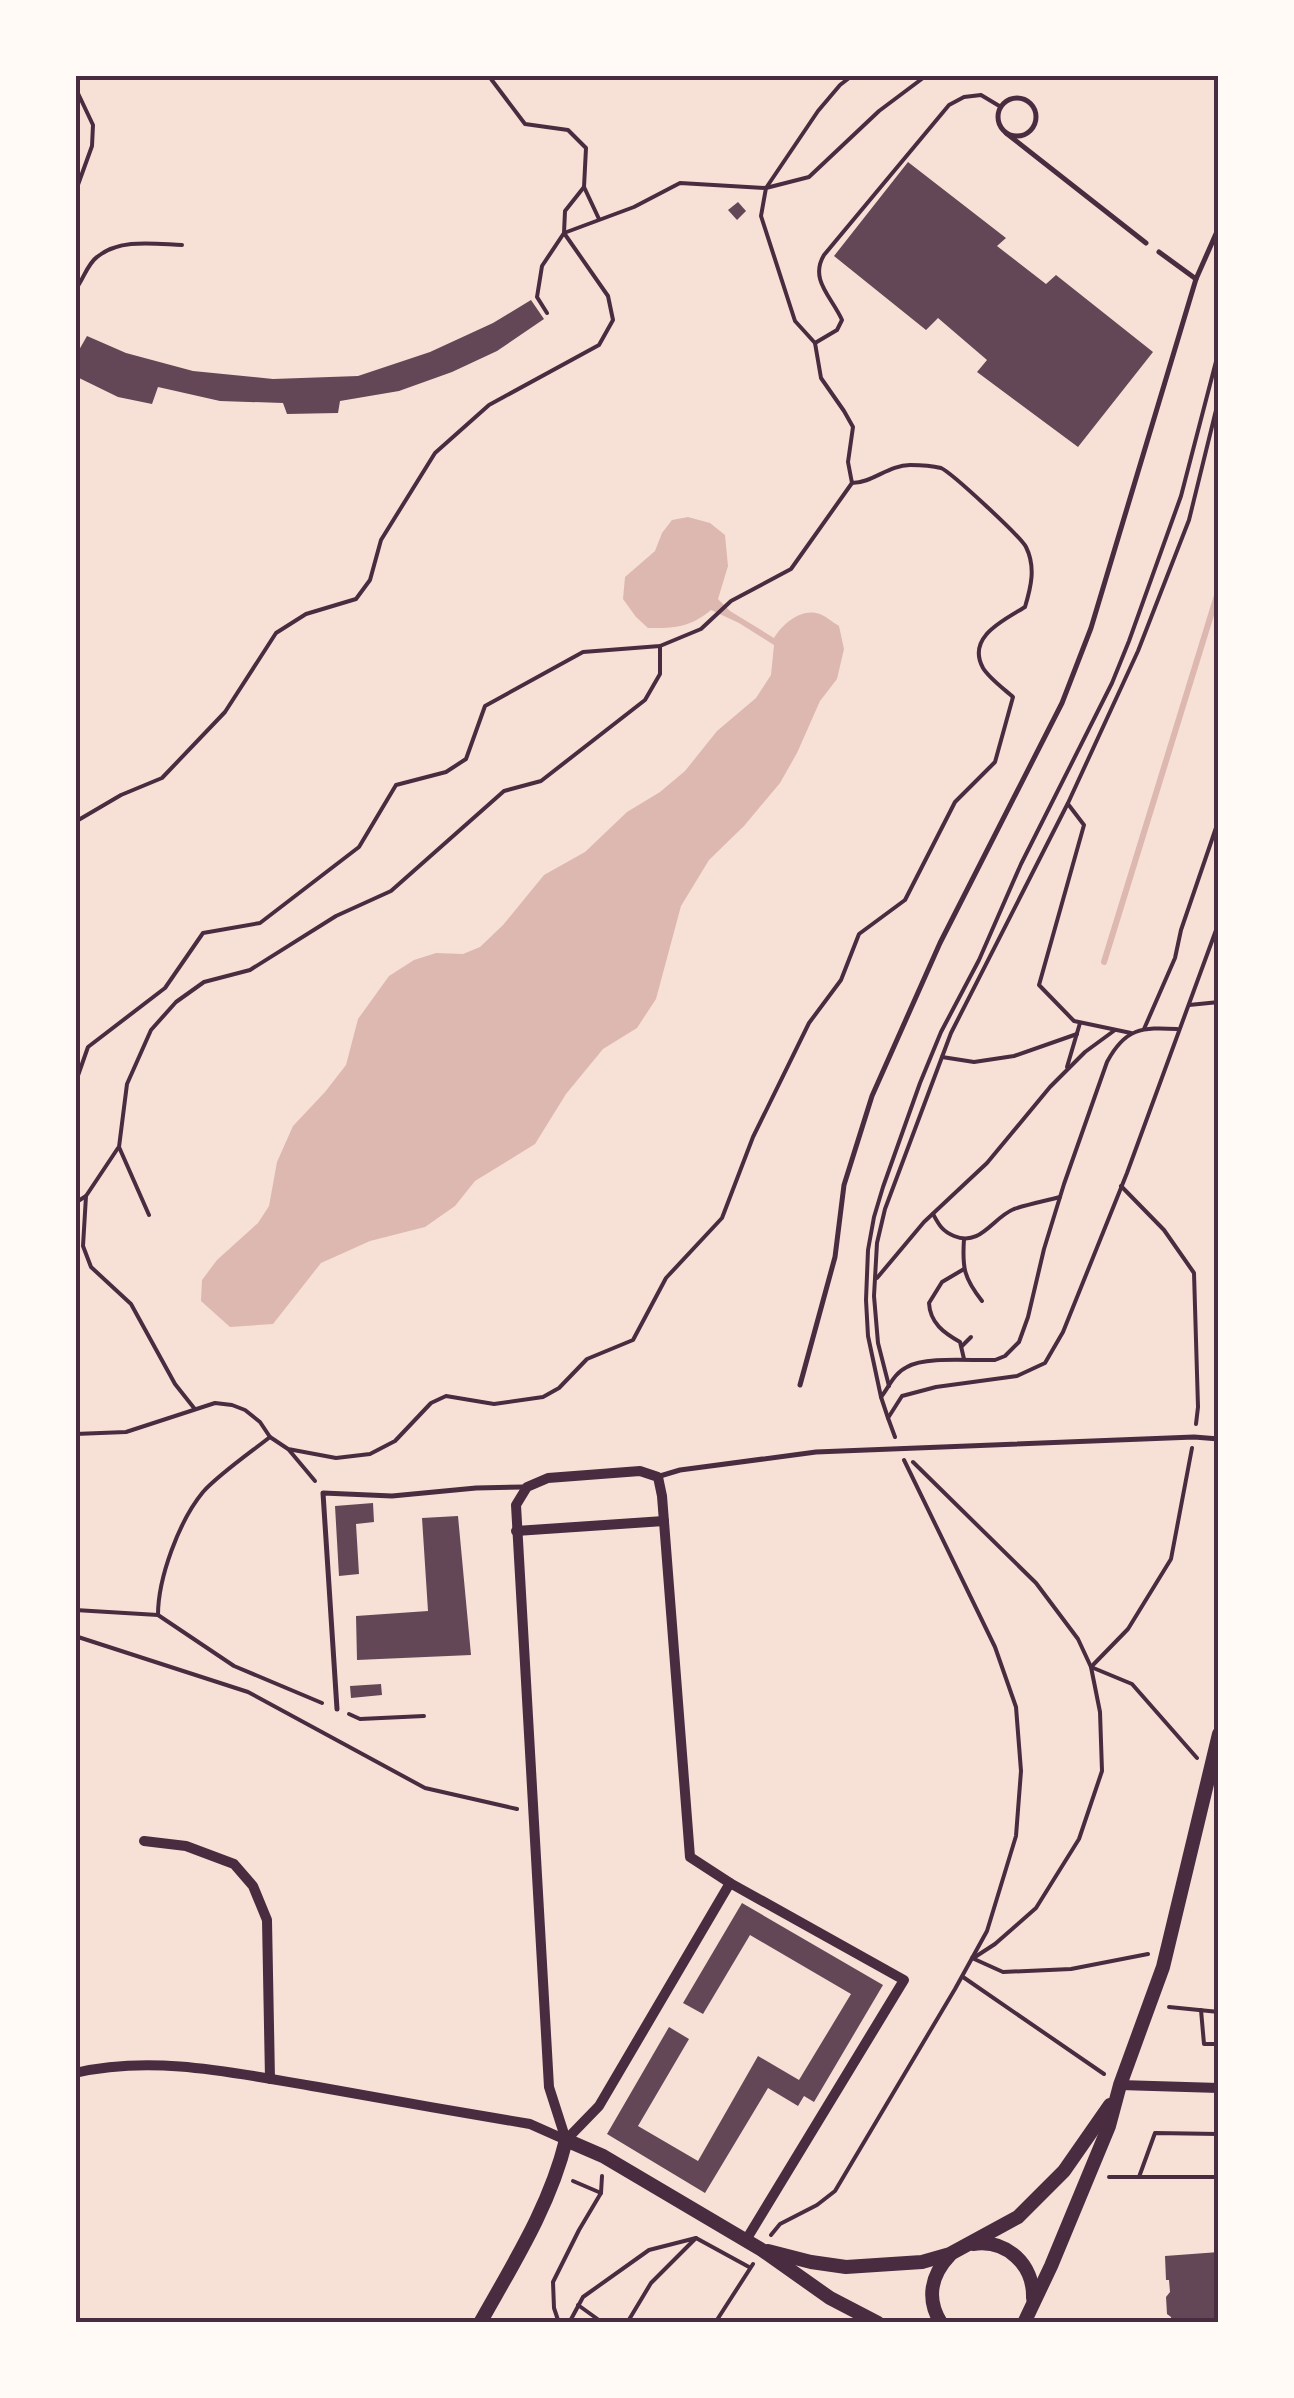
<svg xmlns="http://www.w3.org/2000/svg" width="1294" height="2398" font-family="Raleway,sans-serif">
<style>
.water{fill:#dcb8b0}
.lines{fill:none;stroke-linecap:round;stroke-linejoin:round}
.stream{stroke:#dcb8b0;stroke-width:6}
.building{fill:#644757}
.path{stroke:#4a2c40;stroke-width:4}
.service{stroke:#4a2c40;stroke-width:5}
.minor{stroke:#4a2c40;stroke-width:10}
.tertiary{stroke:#4a2c40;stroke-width:14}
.neatline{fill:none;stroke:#4a2c40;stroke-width:4}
</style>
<rect width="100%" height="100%" fill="#f7e1d7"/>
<path class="water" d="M688 517 710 523 725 535 728 566 718 599 730 611 774 638C783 624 799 610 816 613 824 614 832 622 839 626L844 649 837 679 820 701 797 753 780 783 744 826 709 860 681 906 656 999 637 1028 603 1049 566 1094 535 1144 475 1181 455 1206 425 1227 370 1241 321 1263 273 1324 230 1327 201 1301 202 1280 217 1260 258 1223 269 1206 277 1162 293 1126 325 1092 346 1065 358 1019 389 976 414 960 436 953 463 954 480 947 503 925 544 875 585 852 627 812 660 792 685 771 717 731 756 698 771 675 774 645 739 623 711 610C689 628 675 628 648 628L636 617 623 599 625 577 655 551 662 533 672 520Z"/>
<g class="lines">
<path class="stream" d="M1104 962 1219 589"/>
</g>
<g class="building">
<path d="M908 162 1006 238 997 246 1046 284 1056 275 1153 352 1078 447 977 372 987 360 938 318 926 330 834 256Z"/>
<path d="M738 202 746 211 737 220 728 210Z"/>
<path d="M531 300 544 319 497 351 452 372 399 391 340 401 338 413 287 414 283 403 220 401 158 387 152 404 118 397 75 376V357L87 336 126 353 193 371 273 379 358 376 430 352 493 323Z"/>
<path d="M373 1503 374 1522 356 1524 359 1574 339 1576 335 1506Z"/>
<path d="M458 1516 471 1655 357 1660 356 1616 428 1611 422 1518Z"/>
<path d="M381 1684 382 1695 351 1698 350 1686Z"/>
<path d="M742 1903 883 1985 814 2102 804 2096 798 2106 768 2088 705 2193 607 2134 669 2027 689 2039 638 2126 698 2161 758 2056 799 2080 851 1994 750 1935 703 2014 683 2003Z"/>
<path d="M1219 2252V2323H1172L1171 2317 1167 2314 1166 2297 1170 2292 1169 2280H1166L1165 2256Z"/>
</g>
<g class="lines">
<g class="path">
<path d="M488 75 525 124 568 130 586 148 584 187 599 219"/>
<path d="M75 87 93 125 92 146 75 193"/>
<path d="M75 290C83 281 87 264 97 257 120 238 155 244 182 245"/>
<path d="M547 313 537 297 542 266 564 233 634 207 680 183 766 188 809 177 879 111 927 75"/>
<path d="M815 343 837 330 842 320C832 297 809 280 824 255L949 105 964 97 981 95 1001 107"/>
<path d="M1068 804 1084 825 1039 985 1074 1021 1131 1033"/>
<path d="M75 822 121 795 162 778 225 712 276 633 306 614 356 599 370 580 381 540 435 453 489 405 599 345 613 320 608 296 564 233 565 211 584 187"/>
<path d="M1189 1005 1219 1002"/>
<path d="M1144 1029 1175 958 1181 930 1219 819"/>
<path d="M942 1057 974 1062 1014 1056 1077 1034"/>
<path d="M1067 1067 1080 1023"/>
<path d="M75 1084 88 1047 165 988 203 933 260 923 359 847 396 785 446 772 466 759 485 706 583 652 660 646 701 629 731 601 791 569 852 483"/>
<path d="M1121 1186 1164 1230 1194 1273 1198 1407 1196 1424"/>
<path d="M86 1196 83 1246 91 1267 131 1304 175 1384 194 1408"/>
<path d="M75 1203 86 1196 118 1148"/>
<path d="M933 1214C939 1225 942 1231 954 1236 981 1247 992 1218 1014 1209 1029 1204 1045 1201 1060 1197"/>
<path d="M149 1215 119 1147 127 1084 151 1030 176 1002 204 982 250 970 336 916 391 891 504 791 541 781 645 700 660 674V646"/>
<path d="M964 1239C962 1268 964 1278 982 1301"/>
<path d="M877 1278 924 1222 987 1163 1050 1087 1085 1052 1115 1030"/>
<path d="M962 1346 971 1337"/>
<path d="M964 1359 960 1342C944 1333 930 1323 929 1303L942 1282 964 1269"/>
<path d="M889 1386 878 1343 874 1296 877 1243 885 1209 951 1033 1068 803 1138 651 1189 520 1219 398"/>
<path d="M881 1397C889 1387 894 1373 907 1367 925 1356 973 1361 995 1360L1005 1356 1019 1342 1028 1317 1044 1249 1064 1184 1107 1062C1125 1028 1142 1027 1177 1029"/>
<path d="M888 1418 881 1397 868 1336 866 1300 868 1250 874 1217 883 1187 920 1083 941 1032 979 960 1021 864 1112 683 1129 641 1181 496 1219 350"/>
<path d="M75 1434 126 1432 215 1403 232 1405 245 1410 260 1422 270 1437 288 1449 336 1458 370 1454 395 1441 431 1403 446 1396 494 1404 543 1397 559 1388 587 1359 633 1340 666 1278 722 1218 753 1137 809 1023 841 980 859 934 905 900 955 802 995 762 1013 697C1004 689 989 678 983 668 966 637 1004 620 1025 607 1031 587 1036 567 1026 547 1020 536 952 473 941 468 933 466 918 465 910 465 889 465 872 483 852 483L848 462 853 427 844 411 821 378 815 343 795 321 761 216 766 188 818 111 840 85 853 75"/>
<path d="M895 1437 888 1418 902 1396 936 1387 1017 1376 1045 1363 1063 1332 1127 1173 1219 922"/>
<path d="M1192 1448 1171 1559 1128 1629 1091 1667 1132 1684 1197 1758"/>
<path d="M289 1450 315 1481"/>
<path d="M913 1462 1036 1583 1078 1639 1091 1667 1100 1712 1102 1771 1079 1839 1036 1908 995 1944 975 1957"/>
<path d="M75 1610 158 1615 234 1666 322 1703"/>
<path d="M158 1615C158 1578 179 1521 203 1492 218 1475 251 1452 270 1437"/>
<path d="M75 1636 248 1692 425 1788 517 1809"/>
<path d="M349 1714 360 1719 424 1716"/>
<path d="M972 1958 1003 1972 1071 1969 1148 1954"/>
<path d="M963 1977 1104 2074"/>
<path d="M1169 2007 1219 2012"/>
<path d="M1201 2010 1204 2044H1219"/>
<path d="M1109 2177H1219"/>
<path d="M1139 2177 1155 2133 1219 2134"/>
<path d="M573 2181 601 2193"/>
<path d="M771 2235 780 2224 817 2205 835 2191 955 1989 987 1931 1016 1836 1021 1771 1016 1707 995 1647 904 1460"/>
<path d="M696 2238 749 2267"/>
<path d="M578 2305 603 2323"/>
<path d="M559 2323 554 2308 553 2282 579 2230 601 2193 602 2176"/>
<path d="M569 2323 583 2297 649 2250 696 2238 651 2283 627 2323"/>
<path d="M715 2323 753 2264"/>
</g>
<g class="service">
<circle cx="1017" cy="117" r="19"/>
<path d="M1006 133 1146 243"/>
<path d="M1159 252 1196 279"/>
<path d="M800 1385 835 1257 844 1185 872 1096 940 943 1062 703 1091 628 1196 279 1219 227"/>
<path d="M660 1476 680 1470 816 1452 1194 1437 1219 1439"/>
<path d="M337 1709 323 1493 392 1496 476 1488 524 1487"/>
</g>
<g class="minor">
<path d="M516 1531 664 1521"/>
<path d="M144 1841 186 1846 234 1864 253 1886 267 1920 270 2079"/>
<path d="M75 2073C155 2054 239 2074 318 2087 389 2100 459 2112 530 2124L566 2140"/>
<path d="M1120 2085 1219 2088"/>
<path d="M566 2140 549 2087 516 1505 527 1487 548 1478 640 1471 658 1477 662 1496 690 1857 730 1883 904 1980 746 2240"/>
<path d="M566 2140 599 2106 730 1883"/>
</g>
<g class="tertiary">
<path d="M973 2244C1007 2239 1034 2265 1033 2298"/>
<path d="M768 2251 811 2262 846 2267 922 2262 950 2254 1018 2217 1064 2171 1110 2105"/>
<path d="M480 2323C513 2264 550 2206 566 2140L603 2156 762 2250 830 2298 878 2323"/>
<path d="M941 2323C926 2299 931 2275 950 2255"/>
<path d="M1024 2323 1051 2266 1109 2126 1120 2085 1163 1967 1219 1734"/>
</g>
</g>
<rect width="1294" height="2398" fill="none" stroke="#fffaf5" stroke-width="155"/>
<rect x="78" y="78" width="1138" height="2242" class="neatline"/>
</svg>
